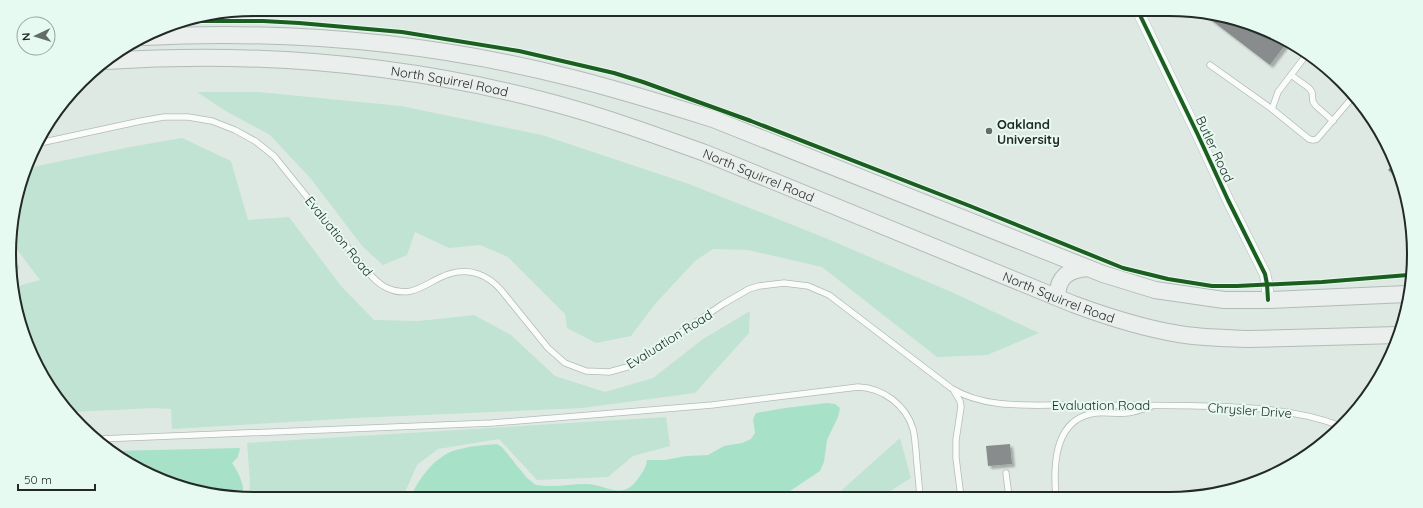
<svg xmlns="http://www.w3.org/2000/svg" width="1423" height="508" font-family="Quicksand,sans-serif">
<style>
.green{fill:#c1e3d3}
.water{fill:#a7e2c8}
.building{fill:#888c8c;filter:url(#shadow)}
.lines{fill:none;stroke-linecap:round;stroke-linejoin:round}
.service-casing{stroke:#b3bbb7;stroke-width:7}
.minor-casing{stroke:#b3bbb7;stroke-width:12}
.secondary-casing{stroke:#b3bbb7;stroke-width:18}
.service{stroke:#fafcfb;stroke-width:5.5}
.minor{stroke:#fafcfb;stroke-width:11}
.secondary{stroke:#eaeeec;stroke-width:16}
.cycleway-casing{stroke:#e7faf1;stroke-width:6}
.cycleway{stroke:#1b5e20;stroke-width:4}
.poi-dot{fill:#646c68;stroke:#e7faf1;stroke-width:1.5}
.labels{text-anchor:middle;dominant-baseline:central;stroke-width:4;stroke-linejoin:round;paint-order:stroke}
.street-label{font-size:13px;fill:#222926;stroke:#e7faf1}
.poi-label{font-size:13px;font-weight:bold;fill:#222926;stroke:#e7faf1;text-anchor:start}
.rim{fill:none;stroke:#222926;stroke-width:2}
</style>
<defs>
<filter id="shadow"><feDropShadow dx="3" dy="3" stdDeviation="1" flood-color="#0004"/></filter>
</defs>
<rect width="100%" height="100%" fill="#dee9e3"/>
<g class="green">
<path d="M197 92H258L401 106 542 135 689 184 823 237 956 294 1039 333 987 355 937 357 822 267 748 250 713 249 695 261 655 304 631 336 596 343 567 328 565 314 508 257 480 245 449 248 415 232 407 255 383 265 363 247 311 179 270 135 224 110Z"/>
<path d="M182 138 231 161 248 220 289 217 341 286 374 320 419 321 474 315 511 335 555 376 605 392 653 378 703 339 750 311 749 333 695 393 582 408 356 418 172 429 171 409 153 408 72 412 50 390 17 317 15 287 40 280 12 243 11 222 27 170 32 167 130 147Z"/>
<path d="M666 417 670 446 633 456 608 477 537 480 499 439 438 449 417 465 402 499 249 498 250 481 247 443Z"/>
<path d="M900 438 911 478 879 498H833Z"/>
</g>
<g class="water">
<path d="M13 259 19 266 17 276 15 278Z"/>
<path d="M827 403 835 404 840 408 838 417 827 440 824 462 820 471 787 493 779 497 771 498 410 499C418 479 435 456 456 450 470 446 484 445 497 444L502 447 527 478 536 485C553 488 570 484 586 484 606 484 622 501 637 480 642 473 646 468 647 460H665L686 456 708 455 724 446 742 443 751 439 755 433 753 419 756 413 785 408Z"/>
<path d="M240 448 238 457 232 463C239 473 245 485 243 498L191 491 118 458 111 451Z"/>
</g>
<g class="building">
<path d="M1202 13 1232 17 1286 44 1270 65Z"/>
<path d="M1392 165 1394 169 1396 177 1388 170Z"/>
<path d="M1010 444 1012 464 988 466 986 446Z"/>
</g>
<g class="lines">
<defs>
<g id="service">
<path d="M1307 54 1278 92 1272 109 1309 139 1313 140 1317 139 1352 98"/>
<path d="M1210 65 1272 109"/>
<path d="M1291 75 1309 88 1312 92 1313 102 1316 106 1333 121"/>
<path d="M35 144 141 121 164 117H188L212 121 235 130 255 141 274 156 362 265C369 273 376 283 387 288 413 300 427 281 449 274 469 267 488 275 501 290L548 348 565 363 586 371 609 372 631 366 723 304 749 289 759 286 784 283 808 286 829 295 951 388C988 411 1037 404 1079 405 1119 405 1160 405 1200 406 1249 407 1295 409 1341 426"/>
<path d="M954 391 960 401 961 407 956 440V458L961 497"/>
<path d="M99 439 492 423 712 405 858 387C883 388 906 405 913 429 915 436 915 444 916 451 917 467 919 482 920 498"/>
<path d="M1006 473 1009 497"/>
<path d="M1056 497C1053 465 1054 418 1096 413 1106 412 1116 414 1126 413 1134 413 1142 409 1150 407"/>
<path d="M1118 497 1126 496"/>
</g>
<path id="minor" d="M1137 9 1198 135 1228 200 1265 274 1267 284 1268 300"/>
<g id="secondary">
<path d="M145 37C286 30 430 42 568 77 617 89 665 104 713 119L1103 274 1155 290 1224 300H1268L1407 294"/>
<path id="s1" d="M106 61C256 51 408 64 553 103 605 117 655 135 705 153L1073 304C1108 317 1142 328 1179 334 1202 338 1226 338 1249 339L1398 335"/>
<path d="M1057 297C1058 276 1068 270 1088 268"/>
</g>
</defs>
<use href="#service" class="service-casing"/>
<use href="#minor" class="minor-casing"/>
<use href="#secondary" class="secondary-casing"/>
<use href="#service" class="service"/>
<use href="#minor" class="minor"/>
<use href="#secondary" class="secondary"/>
<defs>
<g id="cycleway">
<path d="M1137 9 1198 135 1228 200 1265 274 1267 284 1268 300"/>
<path d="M193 21H263L299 23 402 32 519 51 614 73 643 82 751 121 970 206 1123 268 1168 279 1212 286H1237L1322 282 1408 275"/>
</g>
</defs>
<use href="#cycleway" class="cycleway-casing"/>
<use href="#cycleway" class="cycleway"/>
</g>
<circle class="poi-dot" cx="989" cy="131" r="4"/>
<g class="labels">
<g class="street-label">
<text stroke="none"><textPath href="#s1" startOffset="345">North Squirrel Road</textPath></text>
<text transform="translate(1215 149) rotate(65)">Butler Road</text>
<text stroke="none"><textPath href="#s1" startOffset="669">North Squirrel Road</textPath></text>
<text transform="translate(339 236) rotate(51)">Evaluation Road</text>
<text stroke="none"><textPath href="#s1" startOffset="993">North Squirrel Road</textPath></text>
<text transform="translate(669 339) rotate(-32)">Evaluation Road</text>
<text x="1101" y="405">Evaluation Road</text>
<text transform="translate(1250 410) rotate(4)">Chrysler Drive</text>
</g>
<g class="poi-label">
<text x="997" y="124">Oakland<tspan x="997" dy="15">University</tspan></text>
</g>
</g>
<path d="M0 0H1423V508H0ZM254 16H1169A238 238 0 0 1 1407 254V254A238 238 0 0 1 1169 492H254A238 238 0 0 1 16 254V254A238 238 0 0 1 254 16Z" fill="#e7faf1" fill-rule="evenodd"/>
<path class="rim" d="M254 16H1169A238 238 0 0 1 1407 254V254A238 238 0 0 1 1169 492H254A238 238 0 0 1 16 254V254A238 238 0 0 1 254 16Z"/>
<g transform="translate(36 36) rotate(266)"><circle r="19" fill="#e7faf1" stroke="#98a6a0"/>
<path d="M0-3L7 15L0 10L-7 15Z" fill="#646c68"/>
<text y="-6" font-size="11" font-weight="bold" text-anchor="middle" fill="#222926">N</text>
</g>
<path d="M18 484v6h77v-6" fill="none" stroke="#222926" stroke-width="2"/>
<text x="24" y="484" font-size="12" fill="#222926" stroke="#e7faf1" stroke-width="3" paint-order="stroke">50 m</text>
</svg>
